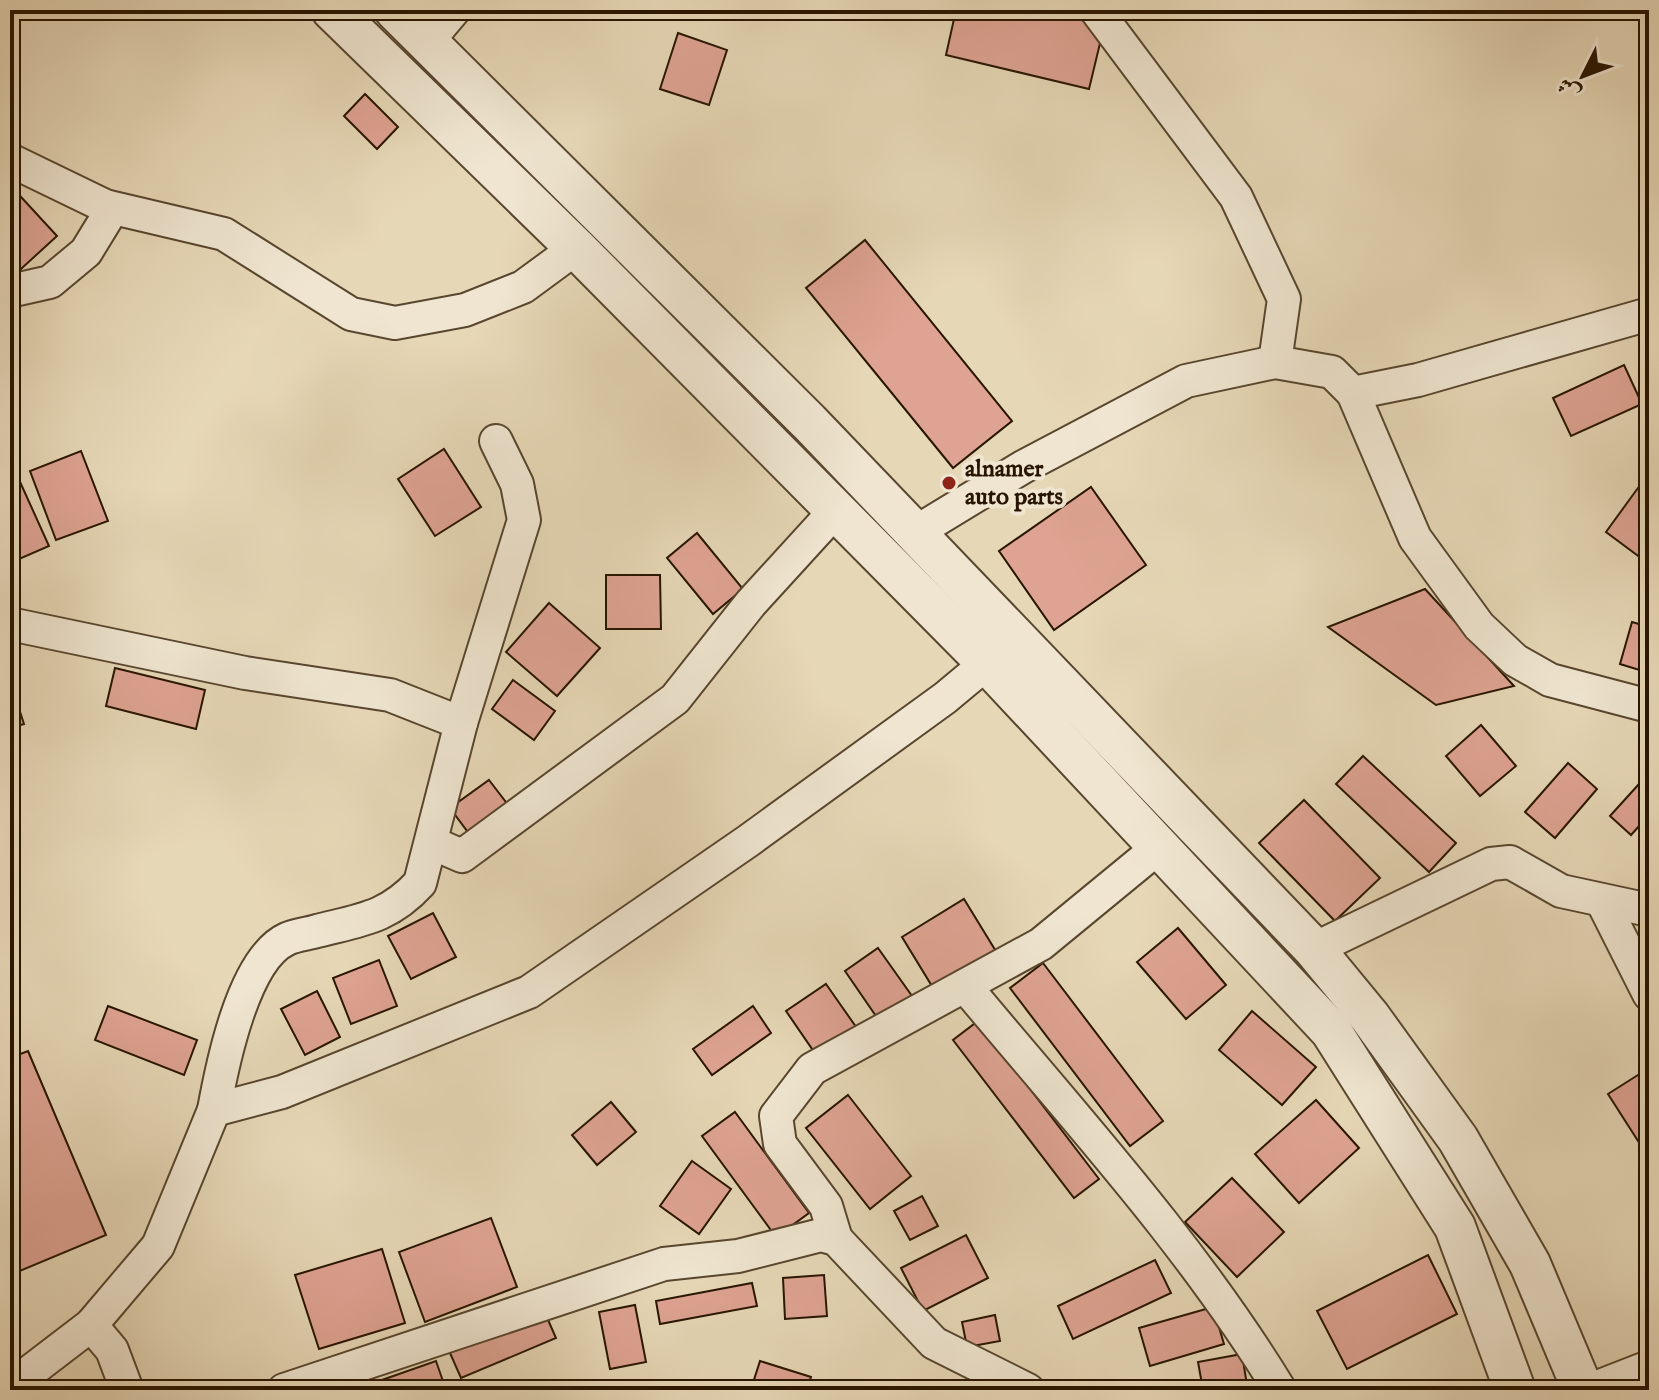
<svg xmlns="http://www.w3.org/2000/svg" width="1659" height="1400" font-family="'IM FELL English',Amiri,serif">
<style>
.building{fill:#dea392;stroke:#281500;stroke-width:2}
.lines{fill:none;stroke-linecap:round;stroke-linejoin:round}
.minor-casing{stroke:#58462e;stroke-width:36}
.tertiary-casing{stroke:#58462e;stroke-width:44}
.minor{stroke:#efe5d0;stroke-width:32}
.tertiary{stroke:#efe5d0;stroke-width:40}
.poi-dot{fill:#8f2418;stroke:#efe5d0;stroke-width:3}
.labels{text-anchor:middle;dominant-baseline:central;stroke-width:8;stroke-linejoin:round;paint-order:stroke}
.poi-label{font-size:24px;font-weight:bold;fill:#281500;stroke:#efe5d0;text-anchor:start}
</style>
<rect width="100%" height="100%" fill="#e6d7b6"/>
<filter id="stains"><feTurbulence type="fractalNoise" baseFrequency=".0025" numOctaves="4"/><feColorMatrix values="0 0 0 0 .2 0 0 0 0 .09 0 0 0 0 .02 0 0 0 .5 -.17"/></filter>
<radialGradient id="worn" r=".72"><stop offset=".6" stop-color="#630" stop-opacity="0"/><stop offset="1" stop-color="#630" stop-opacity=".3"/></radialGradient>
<g class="building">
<path d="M956 10H1108L1089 89 946 55Z"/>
<path d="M678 33 727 50 709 105 660 89Z"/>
<path d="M365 94 398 127 377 149 344 116Z"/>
<path d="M10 185 57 236 10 279Z"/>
<path d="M865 240 1012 421 953 468 806 288Z"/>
<path d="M1624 365 1642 404 1571 436 1553 398Z"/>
<path d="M444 449 481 507 435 536 398 479Z"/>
<path d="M81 451 108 521 56 540 30 471Z"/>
<path d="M16 473 49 546 10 563V476Z"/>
<path d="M1643 481 1649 485V564L1606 532Z"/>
<path d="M1091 487 1146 565 1054 630 999 551Z"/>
<path d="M697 533 743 589 713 614 667 558Z"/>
<path d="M606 575H660L661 629H606Z"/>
<path d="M1425 589 1514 686 1436 705 1328 627Z"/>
<path d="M549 603 600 648 557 696 506 652Z"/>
<path d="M1632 622 1649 627V673L1620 664Z"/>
<path d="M115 668 205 690 196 729 106 706Z"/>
<path d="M513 680 555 711 534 740 492 709Z"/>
<path d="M10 681 24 724 10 728Z"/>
<path d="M1481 725 1516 766 1480 796 1446 756Z"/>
<path d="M1363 756 1456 843 1429 872 1336 784Z"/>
<path d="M1568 763 1597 789 1555 838 1525 812Z"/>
<path d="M489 780 512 810 473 839 450 808Z"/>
<path d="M1639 784 1649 793V815L1631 835 1610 816Z"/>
<path d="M1304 800 1380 878 1335 921 1259 843Z"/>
<path d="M964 899 997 953 935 991 902 937Z"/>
<path d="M433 913 456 957 411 979 388 936Z"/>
<path d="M1178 928 1226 985 1186 1019 1137 962Z"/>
<path d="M878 948 912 996 878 1019 845 971Z"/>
<path d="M379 960 397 1006 351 1024 333 978Z"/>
<path d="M1043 963 1163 1121 1130 1146 1010 988Z"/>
<path d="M826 984 861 1034 821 1062 786 1011Z"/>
<path d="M317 991 340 1037 305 1055 281 1009Z"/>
<path d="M108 1006 197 1040 184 1075 95 1040Z"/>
<path d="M753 1006 771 1033 712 1075 693 1049Z"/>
<path d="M1252 1011 1316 1067 1282 1105 1219 1050Z"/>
<path d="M978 1021 1099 1179 1074 1198 953 1040Z"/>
<path d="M28 1051 106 1235 10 1275V1058Z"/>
<path d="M1649 1068V1154L1647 1155 1608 1094Z"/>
<path d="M848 1095 911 1176 870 1209 806 1128Z"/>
<path d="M1316 1100 1359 1148 1299 1203 1255 1154Z"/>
<path d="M611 1102 636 1132 597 1165 572 1135Z"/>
<path d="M735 1112 809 1213 776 1237 702 1136Z"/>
<path d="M692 1161 731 1189 699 1234 660 1206Z"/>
<path d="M1232 1178 1284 1232 1237 1277 1185 1222Z"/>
<path d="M922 1196 938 1226 910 1240 894 1211Z"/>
<path d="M491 1218 517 1287 425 1322 399 1252Z"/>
<path d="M966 1235 988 1278 923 1311 901 1268Z"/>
<path d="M382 1249 405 1323 319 1349 295 1275Z"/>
<path d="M1428 1255 1457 1314 1347 1369 1317 1311Z"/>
<path d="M1155 1260 1171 1293 1073 1339 1058 1306Z"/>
<path d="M824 1275 827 1316 785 1319 783 1278Z"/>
<path d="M752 1283 757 1306 660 1324 656 1301Z"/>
<path d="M541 1304 556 1338 461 1378 446 1344Z"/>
<path d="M635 1305 646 1362 610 1369 599 1312Z"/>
<path d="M1213 1307 1224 1344 1150 1366 1139 1328Z"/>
<path d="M995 1315 1000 1341 967 1347 962 1322Z"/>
<path d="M1242 1354 1247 1385 1203 1390 1198 1362Z"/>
<path d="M436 1361 446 1390H385L382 1380Z"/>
<path d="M760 1361 811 1377 807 1390 751 1389Z"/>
</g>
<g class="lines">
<defs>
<g id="minor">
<path d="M1096 10 1236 197 1284 299 1275 362"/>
<path d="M427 42 454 10"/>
<path d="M10 160 105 206 108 216 86 252 50 282 10 291"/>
<path d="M105 206 224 234 351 314 395 323 465 310 523 287 576 248"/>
<path d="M1353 393 1415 538 1479 626 1515 660 1550 680 1649 706"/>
<path d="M916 532 1023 467 1186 381 1275 362 1332 372 1353 393 1418 380 1649 314"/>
<path d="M10 624 245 673 390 695 461 723"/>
<path d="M432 843 462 856 675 699 751 603 835 511"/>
<path d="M1602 901 1649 994"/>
<path d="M1314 949 1491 864 1510 862 1561 891 1649 910"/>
<path d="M965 986C1074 1117 1191 1244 1280 1390"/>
<path d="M214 1110C222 1066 243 959 287 939 296 935 307 934 317 931 360 920 388 918 420 883L461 723 524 520 517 484 496 441"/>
<path d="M836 1239 826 1206 780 1144 776 1116 812 1069 1041 944 1159 847"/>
<path d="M91 1325 112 1350 127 1390"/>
<path d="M10 1387 91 1325 158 1246 214 1110 282 1092 529 992 748 841 945 698 987 663"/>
<path d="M284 1390 664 1264 738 1256 821 1235 836 1239 934 1343 1028 1390"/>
<path d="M1590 1390 1649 1367"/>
</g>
<g id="tertiary">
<path d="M332 10 576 248 987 663 1331 1031 1455 1227 1515 1390"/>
<path d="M395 10 809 422 1314 949 1370 1017 1458 1139 1530 1264 1583 1390"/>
</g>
</defs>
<use href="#minor" class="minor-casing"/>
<use href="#tertiary" class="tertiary-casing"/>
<use href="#minor" class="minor"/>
<use href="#tertiary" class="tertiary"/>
</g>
<circle class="poi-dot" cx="949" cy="483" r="8"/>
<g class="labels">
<g class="poi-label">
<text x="965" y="469">alnamer<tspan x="965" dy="28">auto parts</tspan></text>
</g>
</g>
<rect width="1659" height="1400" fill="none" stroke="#e6d7b6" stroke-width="40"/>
<rect x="12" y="12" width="1635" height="1376" fill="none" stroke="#281500" stroke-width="4"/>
<rect x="20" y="20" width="1619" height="1360" fill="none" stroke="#281500" stroke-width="2"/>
<g transform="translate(1583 76) rotate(228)" stroke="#efe5d0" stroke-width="6" paint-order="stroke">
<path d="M0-6L14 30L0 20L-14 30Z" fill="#281500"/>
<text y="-12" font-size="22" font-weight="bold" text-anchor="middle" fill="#281500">ش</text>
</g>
<rect width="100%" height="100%" filter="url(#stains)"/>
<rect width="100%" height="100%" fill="url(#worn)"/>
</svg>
